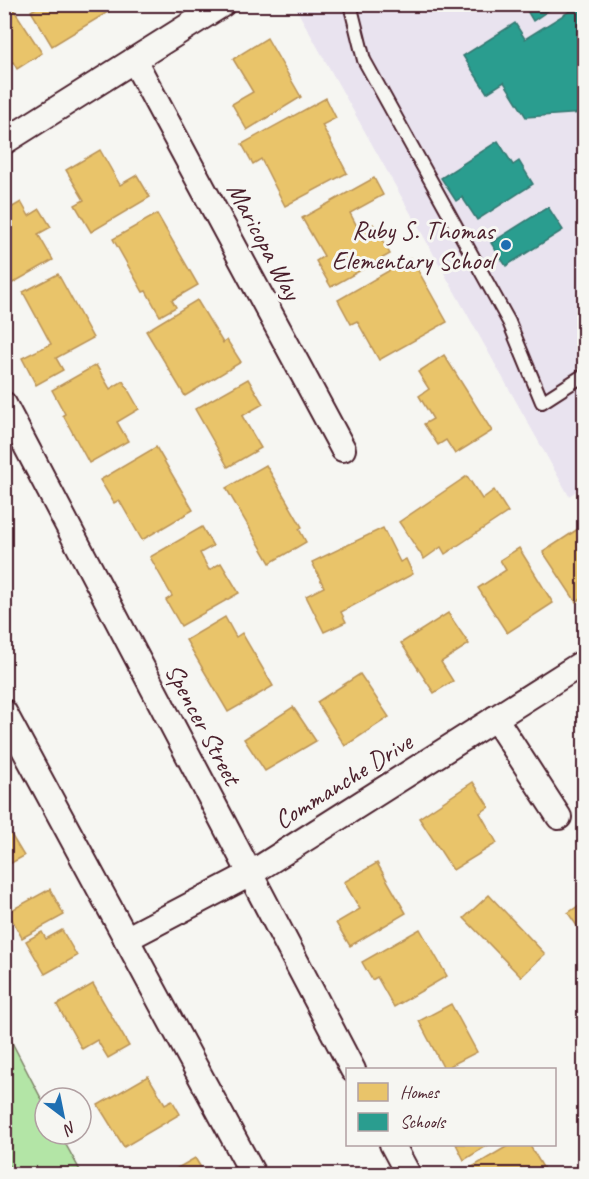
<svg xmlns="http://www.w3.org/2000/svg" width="589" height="1179" font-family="Caveat,sans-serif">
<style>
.built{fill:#e9e3ef}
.green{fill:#b3e5a6;stroke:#7e8268;stroke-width:1.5}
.homes{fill:#e9c46a;stroke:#b99257;stroke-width:1.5}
.schools{fill:#2a9d8f;stroke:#347771;stroke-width:1.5}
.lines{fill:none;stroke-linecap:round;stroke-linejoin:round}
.service-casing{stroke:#4a1f2b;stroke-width:16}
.minor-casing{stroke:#4a1f2b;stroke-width:28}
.path{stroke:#4a1f2b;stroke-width:4;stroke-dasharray:1.5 4.5;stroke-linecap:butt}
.service{stroke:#f6f6f2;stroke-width:12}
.minor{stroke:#f6f6f2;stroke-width:24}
.poi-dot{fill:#1f6fb2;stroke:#f6f6f2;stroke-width:2}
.labels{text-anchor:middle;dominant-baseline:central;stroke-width:6;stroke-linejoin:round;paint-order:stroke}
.poi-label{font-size:26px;fill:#4a1f2b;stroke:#f6f6f2;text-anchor:end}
.street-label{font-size:26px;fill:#4a1f2b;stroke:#f6f6f2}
</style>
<rect width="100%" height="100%" fill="#f6f6f2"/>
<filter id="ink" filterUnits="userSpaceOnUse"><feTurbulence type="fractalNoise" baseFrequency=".0167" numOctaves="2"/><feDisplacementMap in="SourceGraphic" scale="12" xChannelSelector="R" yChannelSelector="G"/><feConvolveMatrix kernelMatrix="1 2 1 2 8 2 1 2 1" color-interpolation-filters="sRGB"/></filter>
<g filter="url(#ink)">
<path class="built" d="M294 5H584V486L569 496Z"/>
<path class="green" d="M5 1029 45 1106V1134H60L82 1174H5Z"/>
<g class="homes">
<path d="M4 4H10L42 53 17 69 13 62 4 68Z"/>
<path d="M42 4H121L52 46 31 11Z"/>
<path d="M267 38 301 97 247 130 232 104 253 92 233 59Z"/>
<path d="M326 98 336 118 322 125 347 173 285 206 261 159 253 164 242 144Z"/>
<path d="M100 150 120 185 137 175 150 197 91 232 75 205 84 200 66 170Z"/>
<path d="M374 178 383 195 350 213 360 232 373 224 390 254 331 287 316 261 324 256 302 218Z"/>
<path d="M21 202 29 216 40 209 51 227 38 234 53 260 4 288V256L7 254 4 249V212Z"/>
<path d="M157 214 198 285 172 300 176 307 160 316 146 291 143 292 113 239Z"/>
<path d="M411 258 447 322 379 360 357 321 351 324 338 300Z"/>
<path d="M58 274 93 338 56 358 63 370 36 385 22 358 51 344 23 292Z"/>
<path d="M197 300 223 343 227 340 241 362 185 396 146 331Z"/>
<path d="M444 355 492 431 455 454 446 440 438 445 424 424 433 419 419 396 429 389 418 372Z"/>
<path d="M96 365 110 389 123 381 139 409 117 422 128 441 89 463 63 415 65 414 52 390Z"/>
<path d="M248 379 263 404 242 416 261 448 228 467 195 409Z"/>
<path d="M156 447 193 510 142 540 119 500 114 503 100 480Z"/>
<path d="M266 465 302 527 299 529 306 542 270 563 226 488Z"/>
<path d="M467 476 482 499 494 490 508 512 445 554 441 547 424 559 399 522Z"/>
<path d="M584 525V597L576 602 543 552Z"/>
<path d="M202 527 213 546 200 553 209 570 221 563 239 593 181 626 166 600 172 596 150 557Z"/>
<path d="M383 528 400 562 406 559 413 574 341 612 346 622 324 632 306 596 324 587 312 562Z"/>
<path d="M519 548 553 603 507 633 478 588 506 570 500 560Z"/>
<path d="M448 613 469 644 441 662 453 681 434 693 401 643Z"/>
<path d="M225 617 236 637 242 633 273 686 228 712 186 640Z"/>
<path d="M360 674 389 717 345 746 317 702Z"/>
<path d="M293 707 316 741 265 771 244 739Z"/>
<path d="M473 782 489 807 480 813 497 843 453 870 419 818Z"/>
<path d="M4 823 24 856 4 867Z"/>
<path d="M377 863 406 913 350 946 336 923 360 909 344 882Z"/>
<path d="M50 889 64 915 22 938 8 912Z"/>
<path d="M489 895 545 954 521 977 464 918Z"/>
<path d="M584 902V936L568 913Z"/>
<path d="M420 929 447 976 394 1007 377 977 372 980 362 962Z"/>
<path d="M62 930 77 956 45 974 26 941 42 932 46 939Z"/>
<path d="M93 984 129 1046 108 1058 97 1040 82 1049 57 1005Z"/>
<path d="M451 1004 477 1052 444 1069 419 1021Z"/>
<path d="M148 1076 165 1104 172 1100 180 1114 124 1147 98 1105Z"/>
<path d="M456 1144H490L464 1160Z"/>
<path d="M511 1144H529L547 1174H473L469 1169Z"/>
<path d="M195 1158 205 1174H167Z"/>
</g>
<g class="schools">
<path d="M523 4H558L533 21Z"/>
<path d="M581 4H584V113L526 117 504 82 487 93 463 56 515 23 525 39Z"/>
<path d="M498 141 513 165 519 161 533 184 477 220 462 197 456 201 441 178Z"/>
<path d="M548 207 563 230 506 266 491 243Z"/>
</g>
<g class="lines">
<defs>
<path id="service" d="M350 4 364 60 509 322 542 402 584 375"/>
<g id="minor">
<path d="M134 60 343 449"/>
<path d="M4 142 223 4"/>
<path d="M4 404 353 1070"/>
<path d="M4 712 253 1174"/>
<path d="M495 718 559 817"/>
<path d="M126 939 250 874 584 662"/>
<path d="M392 1144 408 1174"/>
</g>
</defs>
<use href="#service" class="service-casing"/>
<use href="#minor" class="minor-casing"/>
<path class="path" d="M4 1160 12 1174"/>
<use href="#service" class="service"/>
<use href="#minor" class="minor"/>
</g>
</g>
<circle class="poi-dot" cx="506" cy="245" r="6"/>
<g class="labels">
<g class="poi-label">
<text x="494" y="230">Ruby S. Thomas<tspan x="494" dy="30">Elementary School</tspan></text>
</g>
<g class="street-label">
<text transform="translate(264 241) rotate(62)">Maricopa Way</text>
<text transform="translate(203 724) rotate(62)">Spencer Street</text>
<text transform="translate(343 781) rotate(-32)">Commanche Drive</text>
</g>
</g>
<rect width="589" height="1179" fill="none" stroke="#f6f6f2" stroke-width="24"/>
<rect x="12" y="12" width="565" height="1155" fill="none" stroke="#4a1f2b" stroke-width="2" filter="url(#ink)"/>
<rect x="346" y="1068" width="210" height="78" fill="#f6f6f2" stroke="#b1a0a2" stroke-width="1.5"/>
<rect x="358" y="1083" width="30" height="18" fill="#e9c46a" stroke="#b1a0a2" stroke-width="1.5"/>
<text x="400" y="1098" font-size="18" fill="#4a1f2b">Homes</text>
<rect x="358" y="1113" width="30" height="18" fill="#2a9d8f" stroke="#b1a0a2" stroke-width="1.5"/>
<text x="400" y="1128" font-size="18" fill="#4a1f2b">Schools</text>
<g transform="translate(63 1116) rotate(148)"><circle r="28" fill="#f6f6f2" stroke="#b1a0a2" stroke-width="1.5"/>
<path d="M0-4.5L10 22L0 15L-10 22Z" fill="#1f6fb2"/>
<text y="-9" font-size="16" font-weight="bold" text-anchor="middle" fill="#4a1f2b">N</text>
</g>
</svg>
